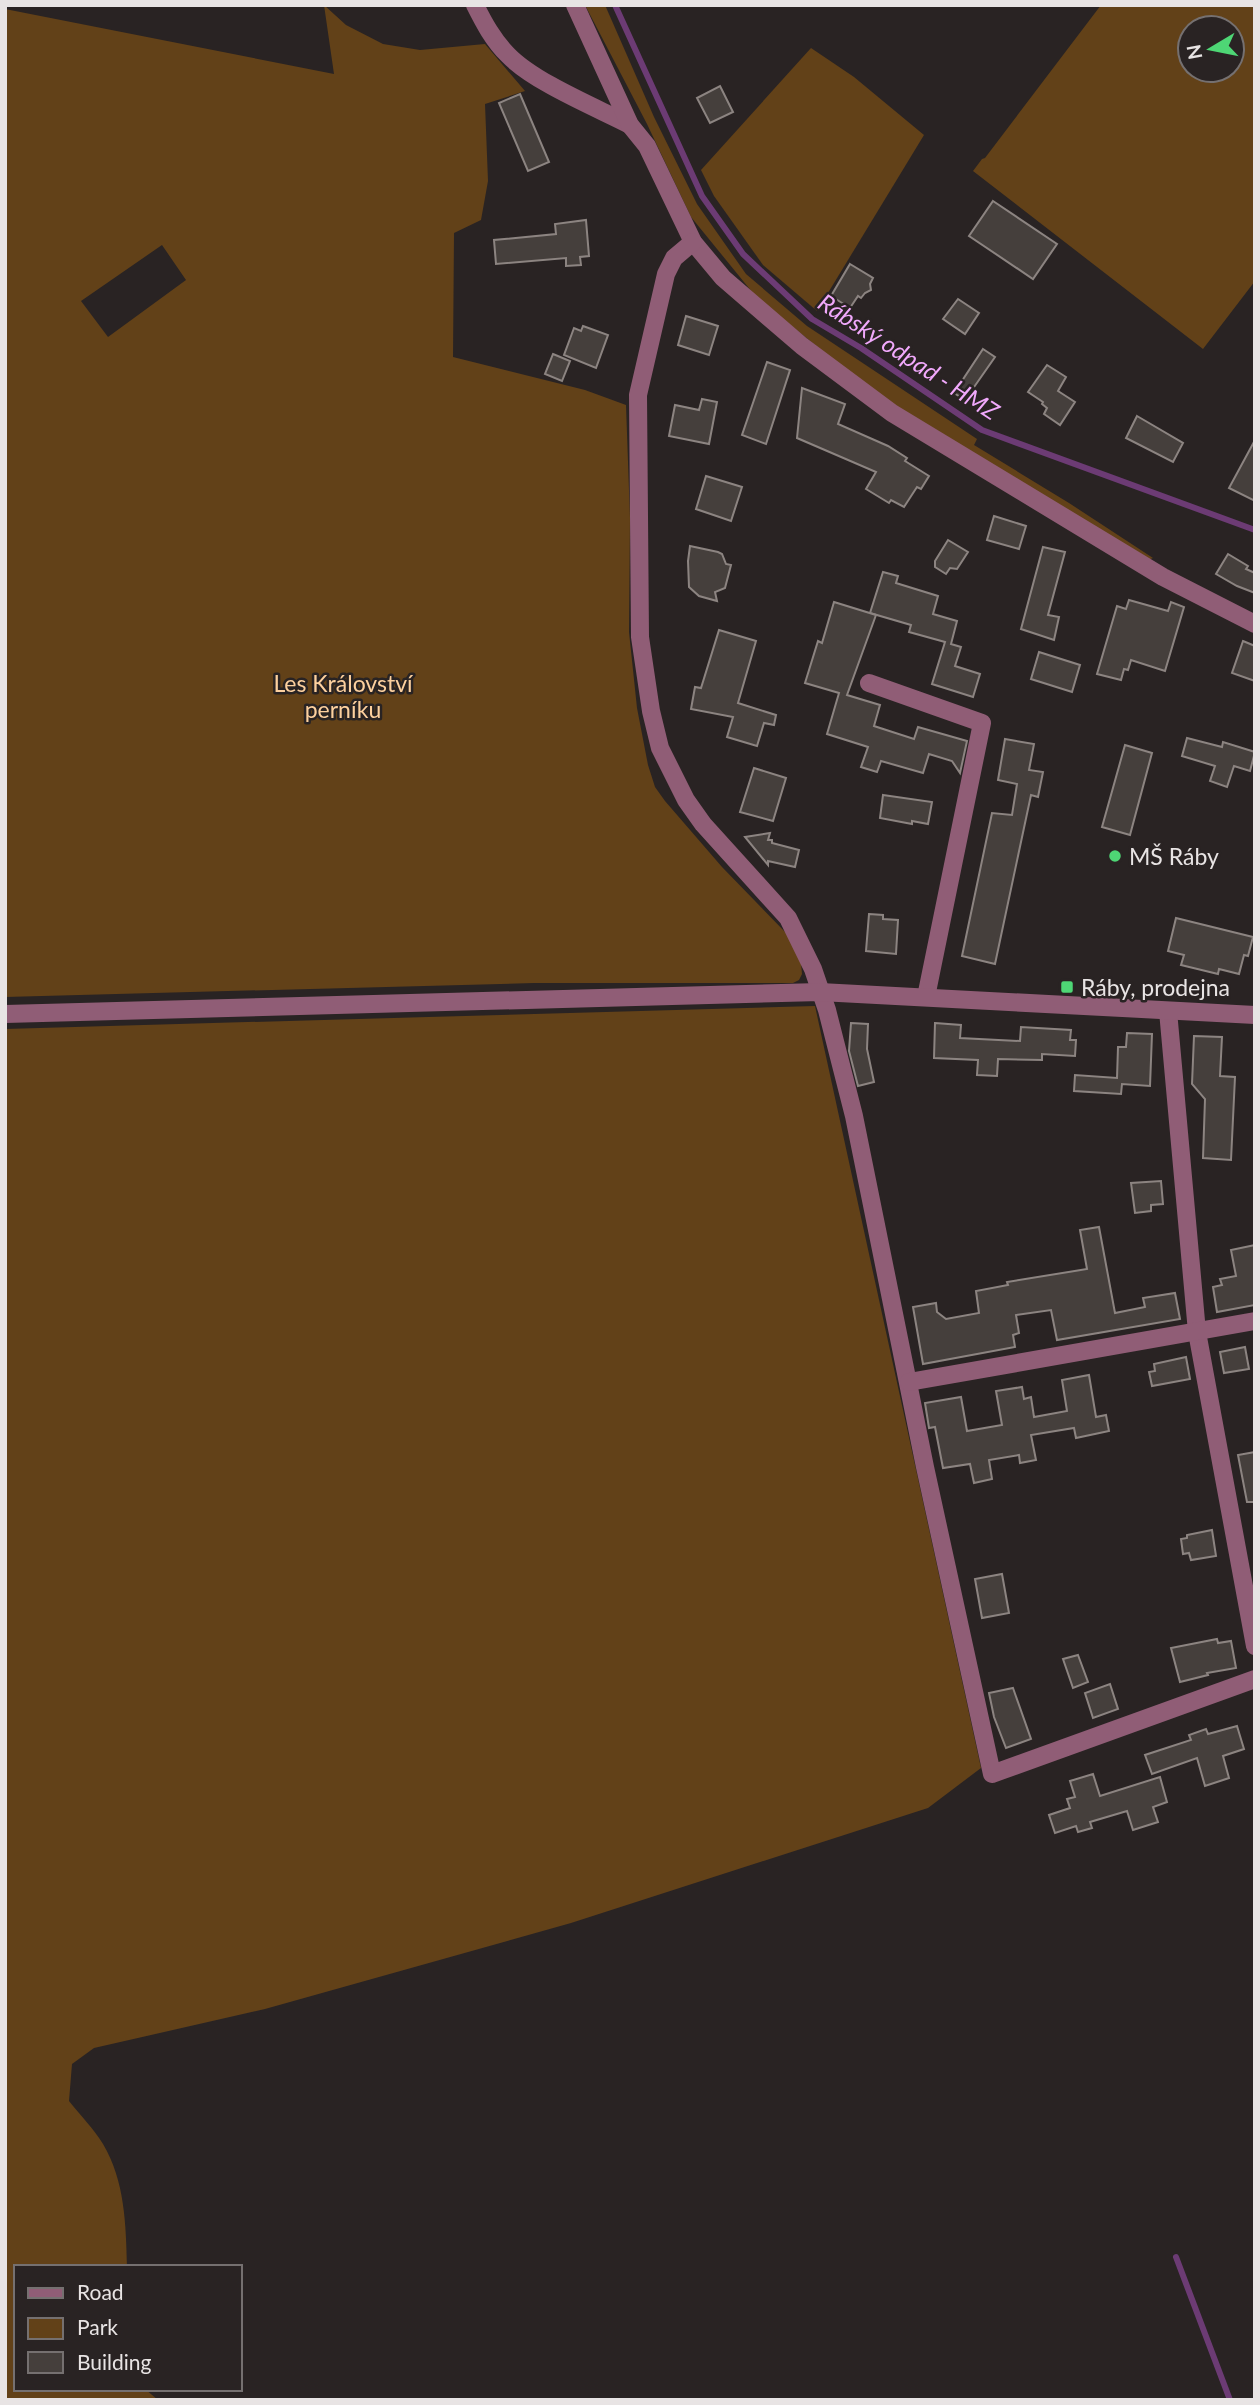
<svg xmlns="http://www.w3.org/2000/svg" width="1260" height="2405" font-family="Lato,sans-serif">
<style>
.green{fill:#624118;fill-rule:evenodd}
.lines{fill:none;stroke-linecap:round;stroke-linejoin:round}
.stream{stroke:#6c3b74;stroke-width:6}
.building{fill:#453f3c;stroke:#8c8481;stroke-width:2}
.minor{stroke:#905d76;stroke-width:18}
.poi-dot{fill:#4ed675;stroke:#292323;stroke-width:2.5}
.labels{text-anchor:middle;dominant-baseline:central;stroke-width:5;stroke-linejoin:round;paint-order:stroke}
.park-label{font-size:23px;fill:#fdd09e;stroke:#292323}
.poi-label{font-size:23px;fill:#e8e4e4;stroke:#292323;text-anchor:start}
.water-label{font-size:24px;font-style:italic;fill:#f1a9fc;stroke:#292323}
</style>
<rect width="100%" height="100%" fill="#292323"/>
<g class="green">
<path d="M324 5 346 25 383 44 420 50 485 44 525 91 485 104 488 181 481 220 454 233 453 357 585 390 626 405 630 518 629 632 637 708 648 765 655 787 665 801 722 867 787 934 801 963 802 974 799 980 793 983H534L5 997V9L334 74ZM162 245 186 280 108 337 81 301Z"/>
<path d="M585 5H605L654 117 697 204 746 274 807 326 977 439 974 445 1069 503 1153 558 1148 560 912 418 835 361 757 298 691 217 647 124Z"/>
<path d="M1101 5H1255V281L1203 349 973 171 982 159 985 158ZM1190 28H1232V70H1190Z"/>
<path d="M811 48 854 77 924 135 817 311 763 265 714 196 701 170Z"/>
<path d="M815 1006 981 1768 928 1808 571 1923 265 2009 94 2048 72 2064 69 2101C80 2115 94 2129 103 2144 125 2181 126 2225 127 2267H16V2389H145L158 2400H5V1029Z"/>
</g>
<g class="lines">
<g class="stream">
<path d="M615 5 702 196 743 254 812 319 861 348 982 430 1255 530"/>
<path d="M1176 2257 1230 2400"/>
</g>
</g>
<g class="building">
<path d="M720 86 733 112 710 123 697 98Z"/>
<path d="M520 94 549 162 528 171 499 103Z"/>
<path d="M993 201 1057 244 1033 279 969 236Z"/>
<path d="M586 220 589 256 580 257 581 265 566 266V258L496 264 494 240 556 234 555 224Z"/>
<path d="M850 264 873 278 870 284 871 290 865 293 861 298 858 296 850 308 831 296Z"/>
<path d="M958 299 979 313 965 334 943 319Z"/>
<path d="M686 316 718 326 709 355 678 345Z"/>
<path d="M583 326 608 335 596 368 564 355 574 328 581 331Z"/>
<path d="M983 349 995 357 965 400 954 393Z"/>
<path d="M553 354 570 361 562 381 545 374Z"/>
<path d="M767 362 790 370 766 444 742 435Z"/>
<path d="M1047 365 1066 377 1058 391 1075 402 1060 425 1044 414 1047 408 1042 404 1043 402 1028 392Z"/>
<path d="M802 388 845 404 838 424 888 446 907 458 905 461 929 476 921 489 917 487 904 507 891 500 889 503 866 489 876 472 797 438Z"/>
<path d="M702 399 717 402 709 444 669 436 675 405 699 410Z"/>
<path d="M1137 416 1183 443 1173 462 1126 438Z"/>
<path d="M1255 440V501L1229 488Z"/>
<path d="M706 476 742 487 731 521 696 509Z"/>
<path d="M994 516 1026 526 1019 549 987 540Z"/>
<path d="M948 540 968 552 957 569 950 568 946 574 935 567V561Z"/>
<path d="M690 546 718 552 722 554 726 564 731 565 725 588 715 592 717 601 699 596 689 587 688 561Z"/>
<path d="M1043 547 1065 552 1048 615 1059 617 1054 640 1021 629Z"/>
<path d="M1228 554 1248 566 1246 569 1255 573V593L1237 586 1216 574Z"/>
<path d="M883 572 898 576 896 583 938 596 933 614 957 621 951 644 961 647 955 666 980 674 973 697 932 684 945 642 909 632 911 625 870 613Z"/>
<path d="M1129 600 1168 611 1171 602 1184 607 1165 671 1131 660 1128 670 1124 669 1121 680 1097 674 1117 606 1126 609Z"/>
<path d="M834 602 876 615 847 695 880 705 874 726 914 739 918 727 967 741 960 773 952 761 929 754 923 773 881 761 877 772 861 767 868 747 827 734 839 693 805 683 818 641 822 643Z"/>
<path d="M719 630 756 641 738 703 776 715 774 725 764 723 757 746 727 737 733 717 691 709 695 687 701 688Z"/>
<path d="M1243 641 1255 646V681L1232 673Z"/>
<path d="M1039 652 1080 665 1072 692 1031 679Z"/>
<path d="M1187 738 1222 747 1223 742 1255 752 1250 771 1234 766 1227 787 1210 781 1215 766 1182 756Z"/>
<path d="M1005 739 1034 744 1029 770 1043 772 1038 797 1031 795 995 964 962 956 992 813 1012 815 1017 784 998 780Z"/>
<path d="M1125 745 1152 753 1130 835 1102 827Z"/>
<path d="M754 768 786 778 773 821 740 812Z"/>
<path d="M883 795 932 802 928 824 912 821V824L880 818Z"/>
<path d="M770 833 768 840H772V843L799 850 795 867 768 861V865L745 837Z"/>
<path d="M869 914 883 915V919L898 920 896 954 866 951Z"/>
<path d="M1176 918 1253 937 1248 956 1244 955 1239 974 1219 969 1218 974 1181 965 1184 955 1168 951Z"/>
<path d="M851 1023 868 1024 867 1049 874 1082 858 1086 849 1051Z"/>
<path d="M935 1023 961 1025 960 1038 1020 1041 1021 1027 1071 1030 1070 1040H1076L1075 1056 1042 1054V1060L998 1059 997 1076 977 1075 978 1060 934 1058Z"/>
<path d="M1127 1033 1152 1034 1150 1086 1122 1084 1121 1094 1074 1091 1075 1075 1117 1078 1118 1047H1126Z"/>
<path d="M1194 1036 1222 1037 1220 1076 1235 1077 1231 1160 1203 1158 1205 1099 1192 1084Z"/>
<path d="M1161 1181 1163 1204 1151 1205V1211L1135 1213 1131 1183Z"/>
<path d="M1099 1227 1115 1313 1145 1307 1143 1298 1175 1293 1180 1319 1057 1340 1051 1310 1016 1315 1019 1333 1013 1335 1015 1347 923 1364 913 1307 936 1303 937 1312 946 1319 979 1313 976 1291 1008 1285 1007 1282 1087 1269 1080 1230Z"/>
<path d="M1255 1245V1305L1217 1312 1213 1287 1222 1285 1220 1279 1236 1276 1231 1250Z"/>
<path d="M1245 1347 1249 1369 1224 1373 1220 1352Z"/>
<path d="M1186 1357 1190 1379 1152 1386 1149 1372 1155 1371 1154 1364Z"/>
<path d="M1089 1375 1096 1417 1106 1415 1109 1431 1076 1438 1074 1428 1031 1435 1036 1460 1020 1463 1019 1455 989 1460 992 1479 974 1483 970 1464 943 1468 935 1427 929 1428 925 1403 961 1397 967 1431 1002 1425 996 1391 1022 1387 1024 1399 1031 1397 1034 1417 1067 1411 1062 1380Z"/>
<path d="M1255 1452V1502H1247L1238 1455Z"/>
<path d="M1212 1530 1216 1556 1191 1560 1189 1553 1183 1554 1181 1539 1187 1538V1535Z"/>
<path d="M1002 1574 1009 1613 982 1618 975 1579Z"/>
<path d="M1217 1639 1218 1643 1231 1641 1236 1668 1207 1673 1208 1675 1180 1682 1171 1648Z"/>
<path d="M1078 1655 1088 1682 1073 1688 1063 1659Z"/>
<path d="M1110 1684 1118 1709 1093 1718 1085 1693Z"/>
<path d="M1013 1688 1031 1739 1006 1748 994 1717 989 1693Z"/>
<path d="M1237 1726 1244 1749 1223 1756 1229 1778 1205 1786 1197 1758 1152 1774 1145 1755 1191 1740 1189 1735 1206 1729 1208 1734Z"/>
<path d="M1093 1774 1100 1796 1160 1777 1167 1802 1153 1807 1158 1822 1133 1830 1127 1811 1090 1822 1092 1828 1078 1832 1076 1826 1055 1833 1049 1815 1070 1808 1067 1799 1075 1797 1070 1781Z"/>
</g>
<g class="lines">
<g class="minor">
<path d="M475 5C484 23 493 40 508 55 534 82 595 107 630 125"/>
<path d="M575 5 630 125 647 146 693 242 723 278 802 346 892 413 1163 577 1255 624"/>
<path d="M693 242 674 258 666 274 638 395 640 637 651 711 660 748 686 800 703 824 788 918 813 969 827 1010 854 1116 925 1467 992 1774 1255 1679"/>
<path d="M869 683 982 723 926 997"/>
<path d="M1168 1011 1197 1332 1255 1646"/>
<path d="M5 1014 820 992 1255 1015"/>
<path d="M909 1382 1255 1321"/>
</g>
</g>
<g class="poi-dot">
<circle cx="1115" cy="856" r="7"/>
<rect x="1060" y="980" width="14" height="14" rx="3.5"/>
</g>
<g class="labels">
<g class="park-label">
<text x="343" y="683">Les Království<tspan x="343" dy="26">perníku</tspan></text>
</g>
<g class="poi-label">
<text x="1129" y="856">MŠ Ráby</text>
<text x="1081" y="987">Ráby, prodejna</text>
</g>
<g class="water-label">
<text transform="translate(909 356) rotate(33)">Rábský odpad - HMZ</text>
</g>
</g>
<rect width="1260" height="2405" fill="none" stroke="#e8e4e4" stroke-width="14"/>
<rect x="14" y="2265" width="228" height="126" fill="#292323" stroke="#757070" stroke-width="2"/>
<rect x="28" y="2288" width="35" height="10" fill="#905d76" stroke="#757070" stroke-width="2"/>
<text x="77" y="2300" font-size="21" fill="#e8e4e4">Road</text>
<rect x="28" y="2318" width="35" height="21" fill="#624118" stroke="#757070" stroke-width="2"/>
<text x="77" y="2335" font-size="21" fill="#e8e4e4">Park</text>
<rect x="28" y="2352" width="35" height="21" fill="#453f3c" stroke="#757070" stroke-width="2"/>
<text x="77" y="2370" font-size="21" fill="#e8e4e4">Building</text>
<g transform="translate(1211 49) rotate(260)"><circle r="33" fill="#292323" stroke="#757070" stroke-width="2"/>
<path d="M0-5L12 26L0 18L-12 26Z" fill="#4ed675"/>
<text y="-10" font-size="19" font-weight="bold" text-anchor="middle" fill="#e8e4e4">N</text>
</g>
</svg>
